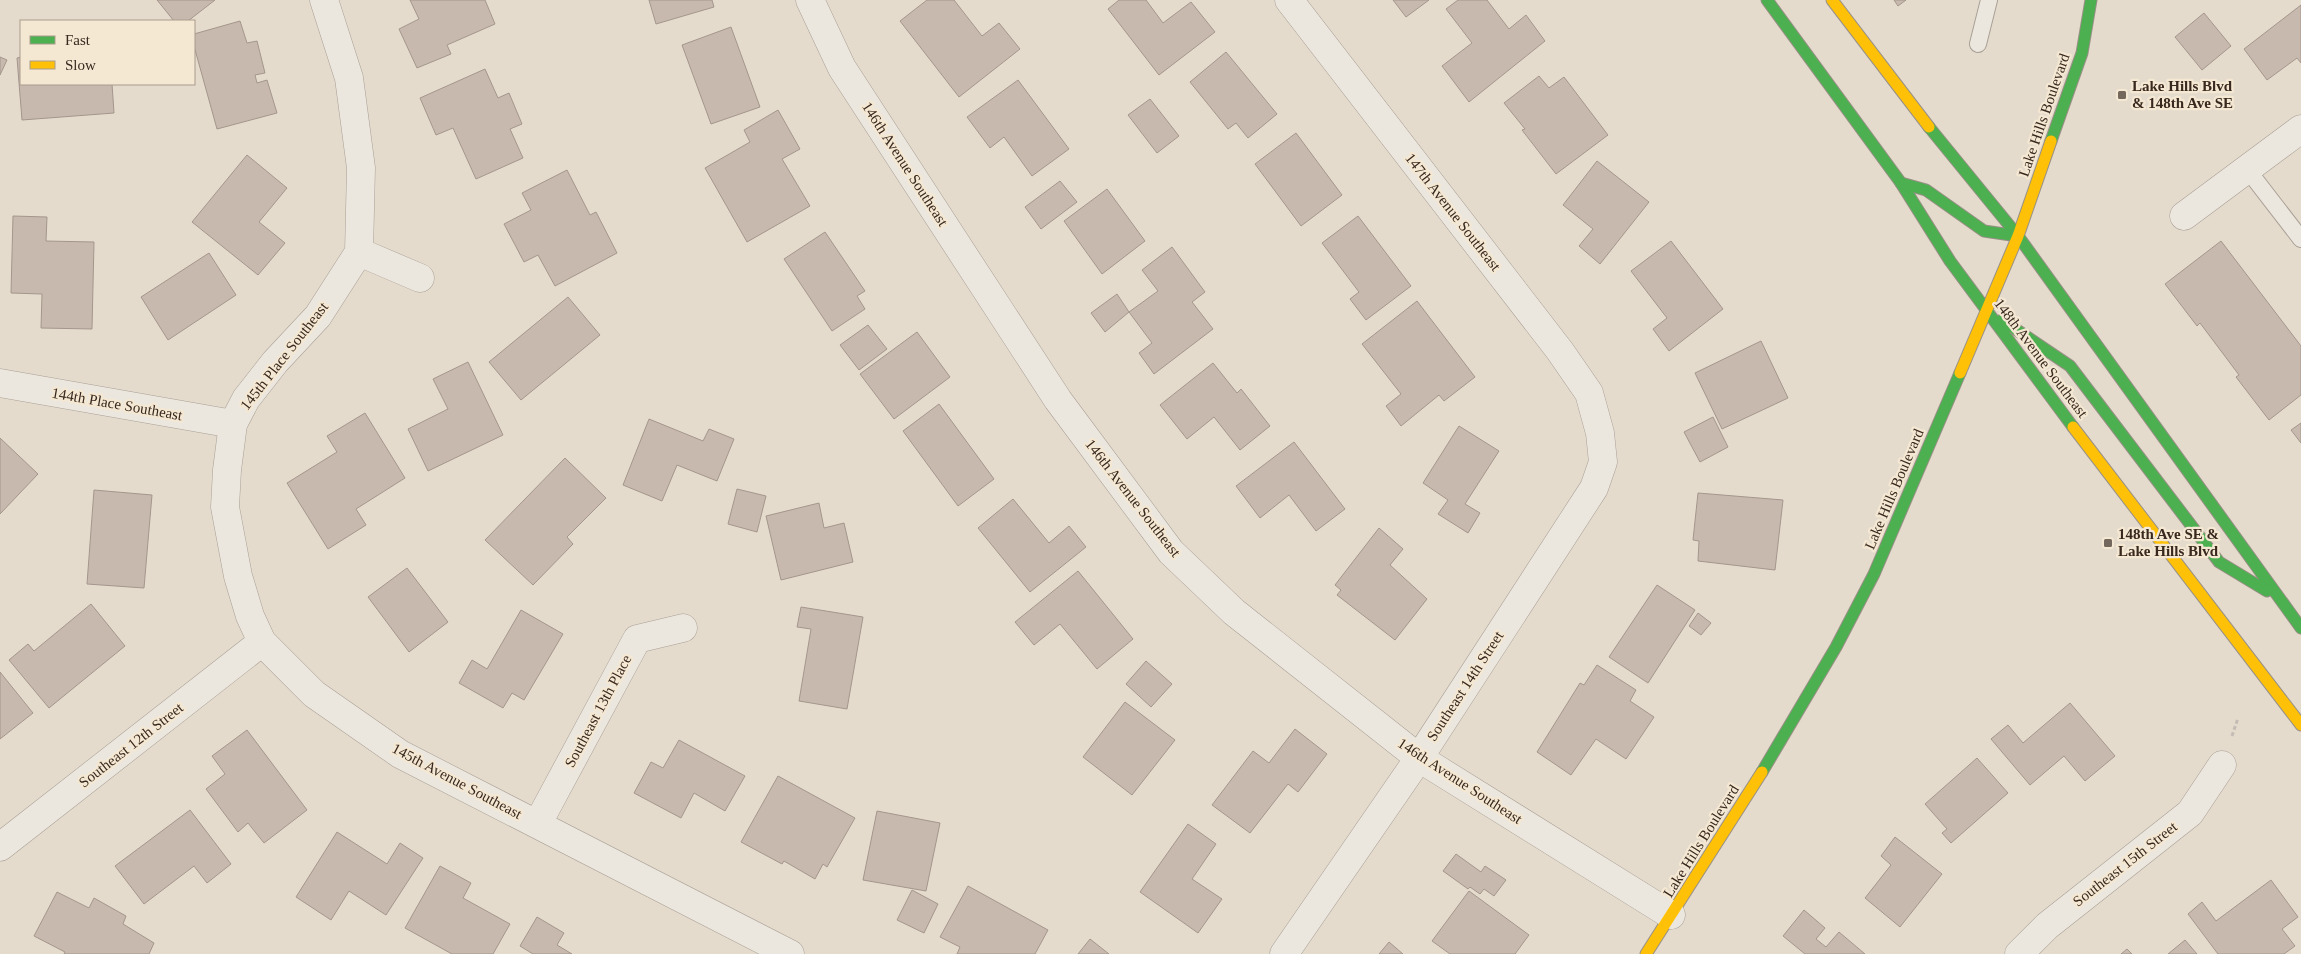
<svg xmlns="http://www.w3.org/2000/svg" width="2301" height="954" font-family="'Times New Roman',serif">
<style>
.building{fill:#c8b9ae;stroke:#a4968c}
.lines{fill:none;stroke-linecap:round;stroke-linejoin:round}
.lane-casing{stroke:#a9a096;stroke-width:18}
.street-casing{stroke:#a9a096;stroke-width:29}
.fast-casing{stroke:#999086;stroke-width:13}
.slow-casing{stroke:#999086;stroke-width:13}
.path{stroke:#c5bdb5;stroke-width:3;stroke-dasharray:4 2.5;stroke-linecap:butt}
.lane{stroke:#ece7de;stroke-width:16}
.street{stroke:#ece7de;stroke-width:28}
.fast{stroke:#4caf50;stroke-width:11}
.slow{stroke:#ffc107;stroke-width:11}
.poi-dot{fill:#74675b;stroke:#f5e8d3;stroke-width:2}
.labels{text-anchor:middle;dominant-baseline:central;stroke-width:4.5;stroke-linejoin:round;paint-order:stroke}
.poi-label{font-size:15px;font-weight:bold;fill:#38281e;stroke:#f5e8d3;text-anchor:start}
.street-label{font-size:15px;fill:#38281e;stroke:#f5e8d3}
</style>
<rect width="100%" height="100%" fill="#e4dbcd"/>
<g class="building">
<path d="M157 0H215L188 21H174Z"/>
<path d="M410 0H485L495 24 447 45 451 54 417 68 399 29 419 19Z"/>
<path d="M649 0H712L714 7 656 24Z"/>
<path d="M927 0H954L982 36 999 23 1020 49 959 97 900 21Z"/>
<path d="M1119 0H1146L1163 23 1191 2 1215 32 1159 75 1108 9Z"/>
<path d="M1393 0H1429L1406 17Z"/>
<path d="M1458 0H1487L1509 29 1526 15 1545 41 1469 102 1442 66 1472 43 1446 9Z"/>
<path d="M1894 0H1906L1898 6Z"/>
<path d="M2301 5V63L2297 58 2267 80 2244 49Z"/>
<path d="M2204 13 2231 46 2202 70 2175 37Z"/>
<path d="M240 21 247 43 257 41 265 73 255 75 257 83 267 80 277 113 217 129 194 46V34Z"/>
<path d="M731 27 760 107 711 124 682 45Z"/>
<path d="M1226 52 1277 114 1248 138 1236 123 1228 129 1190 82Z"/>
<path d="M0 57 7 60 0 75Z"/>
<path d="M21 57V84H112L114 113 22 120 17 58Z"/>
<path d="M485 69 498 98 509 93 522 124 510 129 523 158 476 179 453 128 436 135 420 98Z"/>
<path d="M1539 76 1549 88 1564 77 1608 135 1556 174 1522 130 1525 129 1504 103Z"/>
<path d="M1018 80 1069 149 1032 176 1004 137 990 148 967 117Z"/>
<path d="M1150 99 1179 136 1157 153 1128 115Z"/>
<path d="M778 110 800 149 782 159 810 206 747 242 705 168 750 142 744 130Z"/>
<path d="M1296 133 1342 195 1301 226 1255 164Z"/>
<path d="M247 155 287 188 259 222 285 243 258 275 192 222Z"/>
<path d="M1597 161 1649 202 1600 264 1579 246 1593 229 1563 205Z"/>
<path d="M567 170 590 215 596 212 617 253 555 286 538 255 524 262 504 224 531 210 522 193Z"/>
<path d="M1060 181 1077 202 1041 229 1025 207Z"/>
<path d="M1107 189 1145 241 1102 274 1064 221Z"/>
<path d="M13 216 47 217 46 241 94 242 92 329 41 328 42 294 11 293Z"/>
<path d="M1358 216 1411 286 1366 320 1350 299 1359 292 1322 243Z"/>
<path d="M825 232 865 291 857 296 865 309 832 331 784 259Z"/>
<path d="M1671 241 1723 309 1669 351 1653 329 1667 318 1631 271Z"/>
<path d="M2221 241 2301 346V395L2269 420 2236 377 2239 375 2200 323 2197 326 2165 284Z"/>
<path d="M1172 247 1205 292 1192 302 1213 329 1154 374 1139 353 1152 343 1129 312 1158 291 1142 270Z"/>
<path d="M209 253 236 295 168 340 141 297Z"/>
<path d="M1117 294 1129 312 1105 332 1091 313Z"/>
<path d="M568 297 600 335 521 400 489 362Z"/>
<path d="M1417 301 1475 377 1444 401 1439 395 1401 426 1386 406 1401 394 1362 344Z"/>
<path d="M868 325 887 349 859 370 840 345Z"/>
<path d="M917 332 950 377 894 419 860 374Z"/>
<path d="M1761 341 1788 398 1722 429 1695 373Z"/>
<path d="M468 362 503 435 428 471 408 429 448 409 433 379Z"/>
<path d="M1213 363 1237 393 1241 389 1270 426 1240 450 1214 417 1187 439 1160 405Z"/>
<path d="M939 404 994 479 958 506 903 431Z"/>
<path d="M365 413 405 478 356 509 366 525 328 549 287 483 337 452 327 436Z"/>
<path d="M1713 417 1728 447 1700 462 1684 432Z"/>
<path d="M649 419 703 441 709 429 734 439 717 481 677 465 662 501 623 485Z"/>
<path d="M2301 423V443L2291 430Z"/>
<path d="M1459 426 1499 451 1465 504 1480 513 1468 533 1438 514 1448 500 1423 483Z"/>
<path d="M0 438 38 474 0 514Z"/>
<path d="M1294 442 1345 509 1316 531 1289 495 1260 518 1236 486Z"/>
<path d="M565 458 606 498 567 537 573 544 533 585 485 540Z"/>
<path d="M737 489 766 496 757 532 728 524Z"/>
<path d="M94 490 152 495 144 588 87 584Z"/>
<path d="M1698 493 1783 500 1775 570 1698 561 1699 541 1693 540Z"/>
<path d="M1013 499 1049 543 1069 526 1086 547 1030 592 978 528Z"/>
<path d="M819 503 824 528 844 523 853 562 781 580 766 516Z"/>
<path d="M1379 528 1403 549 1390 565 1427 599 1395 640 1337 595 1341 590 1335 585Z"/>
<path d="M407 568 448 622 409 652 368 597Z"/>
<path d="M1078 571 1133 639 1097 669 1060 624 1034 645 1015 622Z"/>
<path d="M1657 585 1695 610 1648 683 1609 657Z"/>
<path d="M91 604 125 646 49 708 9 660 28 644 34 651Z"/>
<path d="M801 607 863 617 847 709 799 701 811 629 797 627Z"/>
<path d="M521 610 563 634 524 700 512 693 503 708 459 683 472 660 487 669Z"/>
<path d="M1698 613 1711 623 1701 635 1689 626Z"/>
<path d="M1146 661 1172 684 1151 707 1126 684Z"/>
<path d="M1597 665 1636 690 1630 701 1654 717 1626 759 1596 739 1571 775 1537 752 1580 683 1584 685Z"/>
<path d="M0 672 33 713 0 739Z"/>
<path d="M1125 702 1175 740 1132 795 1083 757Z"/>
<path d="M2070 703 2115 756 2085 781 2064 756 2030 785 1991 739 2008 725 2023 743Z"/>
<path d="M1295 729 1327 754 1298 792 1288 784 1250 833 1212 805 1253 751 1269 763Z"/>
<path d="M247 730 307 810 264 843 248 823 238 832 206 789 225 774 212 756Z"/>
<path d="M679 740 745 776 725 811 694 793 681 818 634 793 651 762 663 768Z"/>
<path d="M1977 758 2008 793 1951 843 1942 833 1947 829 1925 804Z"/>
<path d="M778 776 855 818 827 867 823 864 815 879 784 861 782 864 741 842Z"/>
<path d="M190 810 231 864 207 883 194 866 144 904 115 866Z"/>
<path d="M877 811 940 823 926 891 863 880Z"/>
<path d="M1188 824 1216 844 1192 879 1222 899 1198 933 1140 892Z"/>
<path d="M337 832 387 864 400 843 423 858 386 915 349 891 331 920 296 897Z"/>
<path d="M1895 837 1942 874 1900 927 1865 898 1891 865 1881 856Z"/>
<path d="M1456 854 1481 872 1485 866 1506 880 1494 896 1484 889 1480 894 1470 887 1468 889 1443 871Z"/>
<path d="M440 866 471 883 463 898 510 924 493 954H452L405 928Z"/>
<path d="M2271 880 2298 917 2282 929 2295 946 2284 954H2218L2188 914 2202 902 2216 921Z"/>
<path d="M968 886 1048 930 1035 954H957L960 947 940 937Z"/>
<path d="M912 890 938 904 924 933 897 920Z"/>
<path d="M1469 891 1529 935 1515 954H1450L1432 941Z"/>
<path d="M57 892 89 908 94 898 126 916 123 924 154 943 149 954H64L65 952 34 936Z"/>
<path d="M1804 910 1825 928 1816 939 1826 947 1839 932 1865 954H1805L1783 936Z"/>
<path d="M537 917 564 933 557 945 572 954H533L520 946Z"/>
<path d="M1090 939 1109 954H1078Z"/>
<path d="M2185 940 2197 954H2168Z"/>
<path d="M1389 942 1403 954H1379Z"/>
<path d="M2127 949 2132 954H2121Z"/>
</g>
<g class="lines">
<defs>
<g id="lane">
<path d="M1978 44 1989 0"/>
<path d="M2247 169 2301 239"/>
</g>
<g id="street">
<path d="M324 0 349 78 361 168 359 252 318 316 275 362 246 399 233 424 227 470 225 507 238 576 250 616 262 642 314 694 400 754 790 954"/>
<path d="M810 0 842 68 1058 400 1171 552 1234 612 1419 758 1671 915"/>
<path d="M2184 216 2301 129"/>
<path d="M359 252 420 278"/>
<path d="M0 383 233 424"/>
<path d="M538 823 637 639 683 628"/>
<path d="M0 847 262 642"/>
<path d="M1284 954 1419 758 1594 488 1603 462 1600 433 1589 393 1560 351 1289 0"/>
<path d="M2019 954 2047 926 2190 813 2222 765"/>
</g>
<g id="fast">
<path d="M1767 0 1901 183 1950 261 2073 427"/>
<path d="M1929 127 2018 236 2301 628"/>
<path d="M2051 141 2082 53 2091 0"/>
<path d="M1901 183 1926 190 1984 231 2018 236"/>
<path d="M2002 320 2070 366 2219 562 2267 591"/>
<path d="M1762 772 1836 647 1874 574 1960 373"/>
</g>
<g id="slow">
<path d="M1832 0 1929 127"/>
<path d="M1960 373 2018 236 2051 141"/>
<path d="M2073 427 2301 725"/>
<path d="M1646 954 1762 772"/>
</g>
</defs>
<use href="#lane" class="lane-casing"/>
<use href="#street" class="street-casing"/>
<use href="#fast" class="fast-casing"/>
<use href="#slow" class="slow-casing"/>
<path class="path" d="M2232 736 2238 718"/>
<use href="#lane" class="lane"/>
<use href="#street" class="street"/>
<use href="#fast" class="fast"/>
<use href="#slow" class="slow"/>
</g>
<g class="poi-dot">
<rect x="2117" y="90" width="10" height="10" rx="2.5"/>
<rect x="2103" y="538" width="10" height="10" rx="2.5"/>
</g>
<g class="labels">
<g class="poi-label">
<text x="2132" y="86">Lake Hills Blvd<tspan x="2132" dy="17">&amp; 148th Ave SE</tspan></text>
<text x="2118" y="534">148th Ave SE &amp;<tspan x="2118" dy="17">Lake Hills Blvd</tspan></text>
</g>
<g class="street-label">
<text transform="translate(2044 115) rotate(-71)">Lake Hills Boulevard</text>
<text transform="translate(905 164) rotate(57)">146th Avenue Southeast</text>
<text transform="translate(1453 212) rotate(52)">147th Avenue Southeast</text>
<text transform="translate(284 356) rotate(-52)">145th Place Southeast</text>
<text transform="translate(2041 358) rotate(53)">148th Avenue Southeast</text>
<text transform="translate(117 404) rotate(10)">144th Place Southeast</text>
<text transform="translate(1894 489) rotate(-67)">Lake Hills Boulevard</text>
<text transform="translate(1133 498) rotate(52)">146th Avenue Southeast</text>
<text transform="translate(1465 686) rotate(-57)">Southeast 14th Street</text>
<text transform="translate(598 711) rotate(-62)">Southeast 13th Place</text>
<text transform="translate(131 745) rotate(-38)">Southeast 12th Street</text>
<text transform="translate(457 781) rotate(28)">145th Avenue Southeast</text>
<text transform="translate(1460 781) rotate(33)">146th Avenue Southeast</text>
<text transform="translate(1701 841) rotate(-58)">Lake Hills Boulevard</text>
<text transform="translate(2125 864) rotate(-38)">Southeast 15th Street</text>
</g>
</g>
<rect x="20" y="20" width="175" height="65" fill="#f5e8d3" stroke="#a99b8b"/>
<rect x="30" y="36" width="25" height="8" fill="#4caf50" stroke="#a99b8b"/>
<text x="65" y="45" font-size="15" fill="#38281e">Fast</text>
<rect x="30" y="61" width="25" height="8" fill="#ffc107" stroke="#a99b8b"/>
<text x="65" y="70" font-size="15" fill="#38281e">Slow</text>
</svg>
